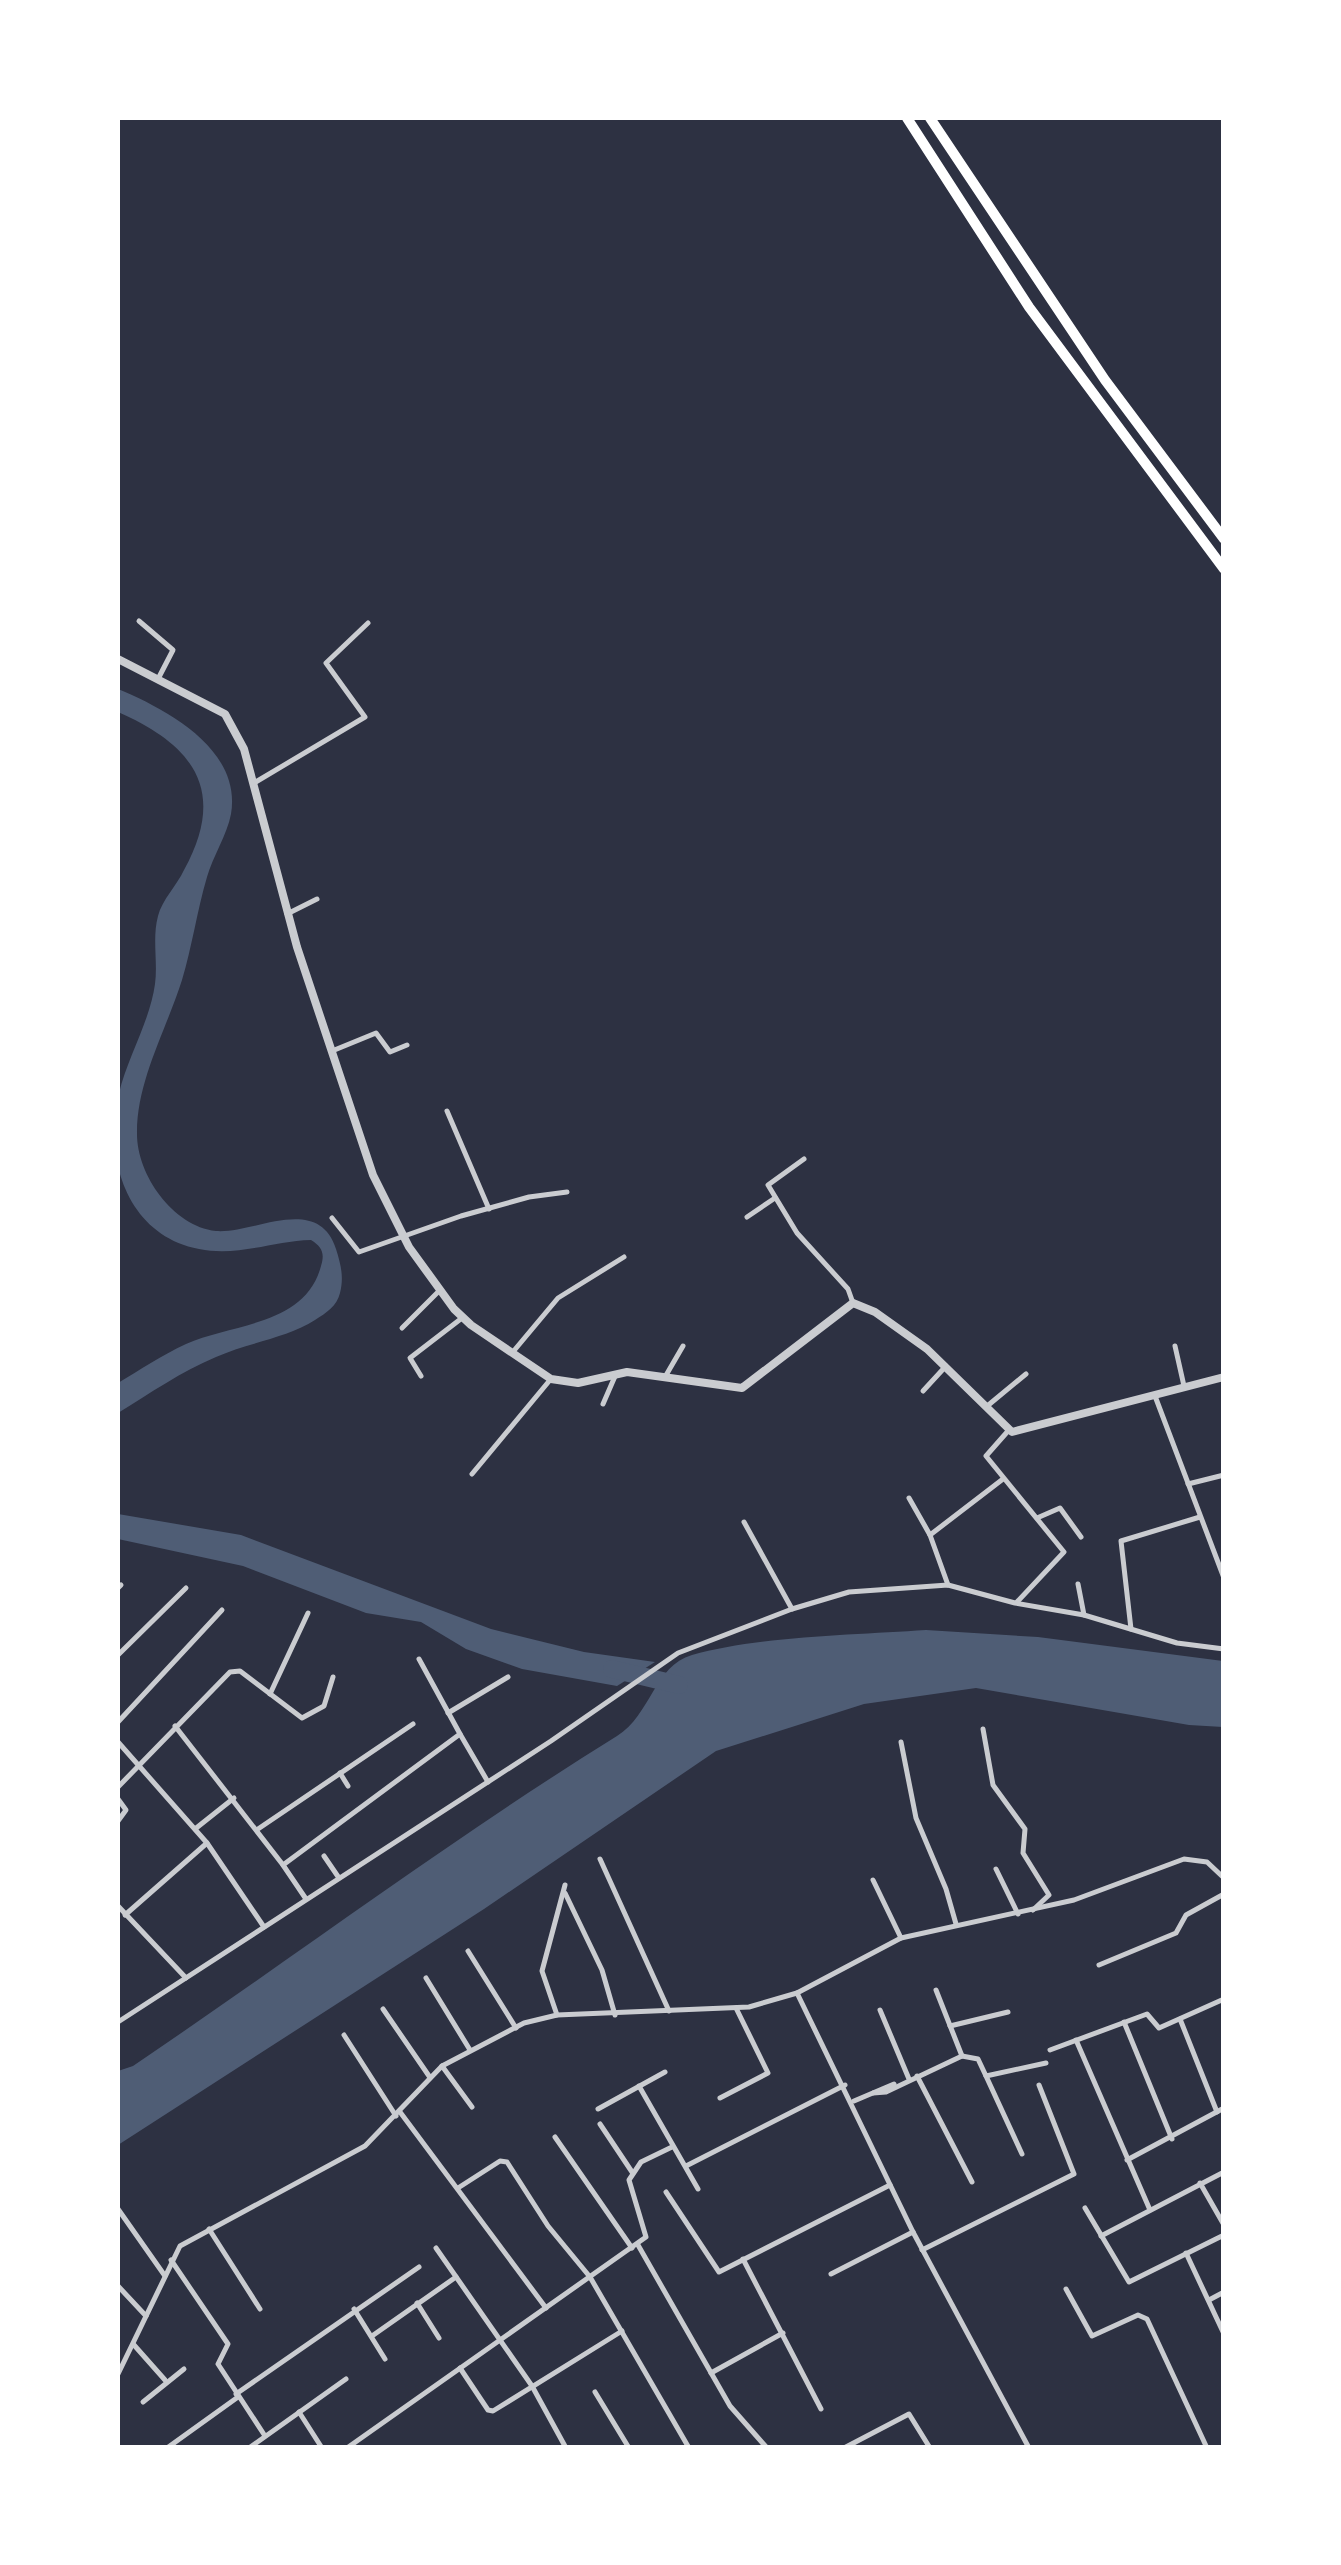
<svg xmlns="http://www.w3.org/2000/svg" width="1341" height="2565" font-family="'DM Sans',sans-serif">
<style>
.water{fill:#4f5d75}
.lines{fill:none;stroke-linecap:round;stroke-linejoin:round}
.river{stroke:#4f5d75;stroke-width:18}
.minor{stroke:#caccd0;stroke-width:5}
.tertiary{stroke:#caccd0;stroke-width:8}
.motorway{stroke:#fff;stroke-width:10}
</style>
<rect width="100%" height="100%" fill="#2d3142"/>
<g class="water">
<path d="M118 689C166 709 242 749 231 814 227 835 213 856 207 877 197 911 192 947 182 980 167 1028 137 1080 137 1132 136 1173 172 1226 216 1231 254 1234 318 1193 336 1249 341 1265 344 1277 340 1293 337 1306 326 1313 315 1320 287 1338 247 1343 216 1357 182 1371 149 1394 118 1413V1383C140 1370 162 1355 186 1344 233 1323 305 1326 321 1266 325 1253 322 1247 311 1240 273 1241 238 1257 199 1249 126 1235 103 1156 119 1093 128 1056 150 1021 155 984 158 962 152 938 158 916 162 900 177 885 184 870 228 790 193 745 118 712Z"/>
<path d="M118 1514 241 1535 491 1629 584 1652 655 1662 617 1686 522 1669 466 1649 421 1622 366 1613 243 1566 118 1539Z"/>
<path d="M926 1630 1038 1637 1223 1661V1727L1189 1725 976 1688 864 1704 716 1751 484 1909 118 2145V2071L133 2066C294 1957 451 1839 617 1736 651 1715 654 1666 692 1655 757 1636 857 1635 926 1630Z"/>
</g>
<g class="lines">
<path class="river" d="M612 1669 679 1685"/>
<g class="minor">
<path d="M139 621 173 650 158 679"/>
<path d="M254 783 365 717 326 663 368 623"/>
<path d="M287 914 317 899"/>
<path d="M332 1051 376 1033 390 1052 407 1045"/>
<path d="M447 1111 489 1209"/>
<path d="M804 1159 768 1185 797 1233 848 1289 853 1303"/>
<path d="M747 1217 775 1198"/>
<path d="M332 1218 359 1252 461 1216 529 1197 567 1192"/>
<path d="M402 1328 439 1291"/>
<path d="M1175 1346 1184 1386"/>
<path d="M512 1353 558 1298 624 1257"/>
<path d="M421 1376 410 1358 462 1318"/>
<path d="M665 1377 683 1346"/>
<path d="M923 1391 946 1366"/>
<path d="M1155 1396 1224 1578"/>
<path d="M603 1404 616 1374"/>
<path d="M986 1407 1026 1374"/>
<path d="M1008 1431 986 1456 1064 1552 1017 1602"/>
<path d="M472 1474 550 1380"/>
<path d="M1188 1484 1224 1475"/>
<path d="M909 1498 930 1535 948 1585"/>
<path d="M1037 1518 1060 1508 1081 1537"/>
<path d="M744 1522 792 1609"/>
<path d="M930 1535 1003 1479"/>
<path d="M1078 1584 1084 1615"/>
<path d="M118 1588 121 1585"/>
<path d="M1131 1629 1121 1541 1200 1517"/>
<path d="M118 1655 186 1588"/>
<path d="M270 1694 308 1613"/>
<path d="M448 1713 508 1677"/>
<path d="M118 1722 222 1610"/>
<path d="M175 1726 283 1865"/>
<path d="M983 1729 993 1785 1025 1829 1023 1853 1049 1895 1033 1910"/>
<path d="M460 1734 488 1782"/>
<path d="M118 1742 207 1843 264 1927"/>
<path d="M901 1742 916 1818 946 1889 956 1924"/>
<path d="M340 1773 348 1786"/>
<path d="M118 1787 230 1672 240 1671 302 1718 324 1706 333 1677"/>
<path d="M118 1799 126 1810 118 1821"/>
<path d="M195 1829 234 1798"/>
<path d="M258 1829 413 1724"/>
<path d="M324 1856 339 1878"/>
<path d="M600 1859 669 2011"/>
<path d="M996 1869 1018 1914"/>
<path d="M873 1880 901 1938"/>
<path d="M565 1893 602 1970 615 2015"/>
<path d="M306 1899 283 1865 460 1734 419 1659"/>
<path d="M118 1906 186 1978"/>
<path d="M125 1915 207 1843"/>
<path d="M468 1951 516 2028"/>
<path d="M1099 1965 1176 1933 1186 1915 1224 1894"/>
<path d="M426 1978 470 2050"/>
<path d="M936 1990 962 2056"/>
<path d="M797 1993 913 2232 1029 2448"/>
<path d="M383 2009 429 2076"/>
<path d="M880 2010 909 2079"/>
<path d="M557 2015 542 1971 565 1885"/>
<path d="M1180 2019 1217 2112"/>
<path d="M118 2022 551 1741 678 1653 792 1609 849 1592 948 1585 1015 1603 1084 1615 1177 1643 1224 1649"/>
<path d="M1124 2022 1172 2139"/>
<path d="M950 2026 1008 2012"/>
<path d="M344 2035 396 2116"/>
<path d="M1076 2040 1150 2210"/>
<path d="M1050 2050 1147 2014 1159 2028 1224 1999"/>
<path d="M442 2066 472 2107"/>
<path d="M917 2076 972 2182"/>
<path d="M986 2076 1022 2154"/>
<path d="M639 2086 698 2189"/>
<path d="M873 2093 886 2092 962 2056 978 2059 986 2076 1046 2063"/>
<path d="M720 2098 768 2073 736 2008"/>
<path d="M854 2101 894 2084"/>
<path d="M598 2109 665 2072"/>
<path d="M400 2112 546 2308"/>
<path d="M600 2124 632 2172"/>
<path d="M555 2137 632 2248"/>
<path d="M1127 2160 1224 2108"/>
<path d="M686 2166 845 2085"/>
<path d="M1200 2183 1224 2225"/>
<path d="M458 2188 500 2161 507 2162 548 2226 590 2277 689 2448"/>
<path d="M666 2192 719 2272 890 2185"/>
<path d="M1085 2208 1129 2282 1224 2235"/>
<path d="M118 2209 165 2276"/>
<path d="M209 2229 260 2309"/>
<path d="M1101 2236 1224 2172"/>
<path d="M638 2245 730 2406 767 2448"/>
<path d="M436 2248 532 2386 566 2448"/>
<path d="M922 2250 1074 2174 1039 2085"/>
<path d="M1186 2253 1224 2334"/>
<path d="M743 2259 821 2409"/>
<path d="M171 2260 228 2344 218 2364 265 2436"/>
<path d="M831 2274 913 2232"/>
<path d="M118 2286 146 2316"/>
<path d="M1066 2289 1092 2336 1138 2315 1147 2319 1207 2448"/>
<path d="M1209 2300 1224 2292"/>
<path d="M417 2303 439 2338"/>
<path d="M354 2309 385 2359"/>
<path d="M372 2336 456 2277"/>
<path d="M134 2345 165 2380"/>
<path d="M460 2368 488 2410 493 2411 622 2331"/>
<path d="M711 2373 783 2333"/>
<path d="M118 2374 180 2246 365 2146 442 2066 524 2023 557 2015 749 2007 797 1993 901 1938 1074 1900 1184 1859 1207 1862 1224 1878"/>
<path d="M595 2392 629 2448"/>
<path d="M236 2394 419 2267"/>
<path d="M143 2402 184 2369"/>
<path d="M299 2412 322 2448"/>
<path d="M167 2448 238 2397"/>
<path d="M249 2448 346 2379"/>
<path d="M347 2448 646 2237 629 2180 641 2162 672 2147"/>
<path d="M844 2448 909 2414 930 2448"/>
</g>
<path class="tertiary" d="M118 659 225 714 244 749 297 947 373 1175 409 1247 454 1309 471 1325 551 1379 578 1383 627 1372 742 1388 853 1303 875 1312 927 1349 1012 1432 1224 1377"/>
<g class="motorway">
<path d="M907 118 1029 307 1224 569"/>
<path d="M930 118 1105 380 1224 539"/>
</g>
</g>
<rect width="1341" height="2565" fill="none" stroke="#ffffff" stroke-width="240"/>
</svg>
